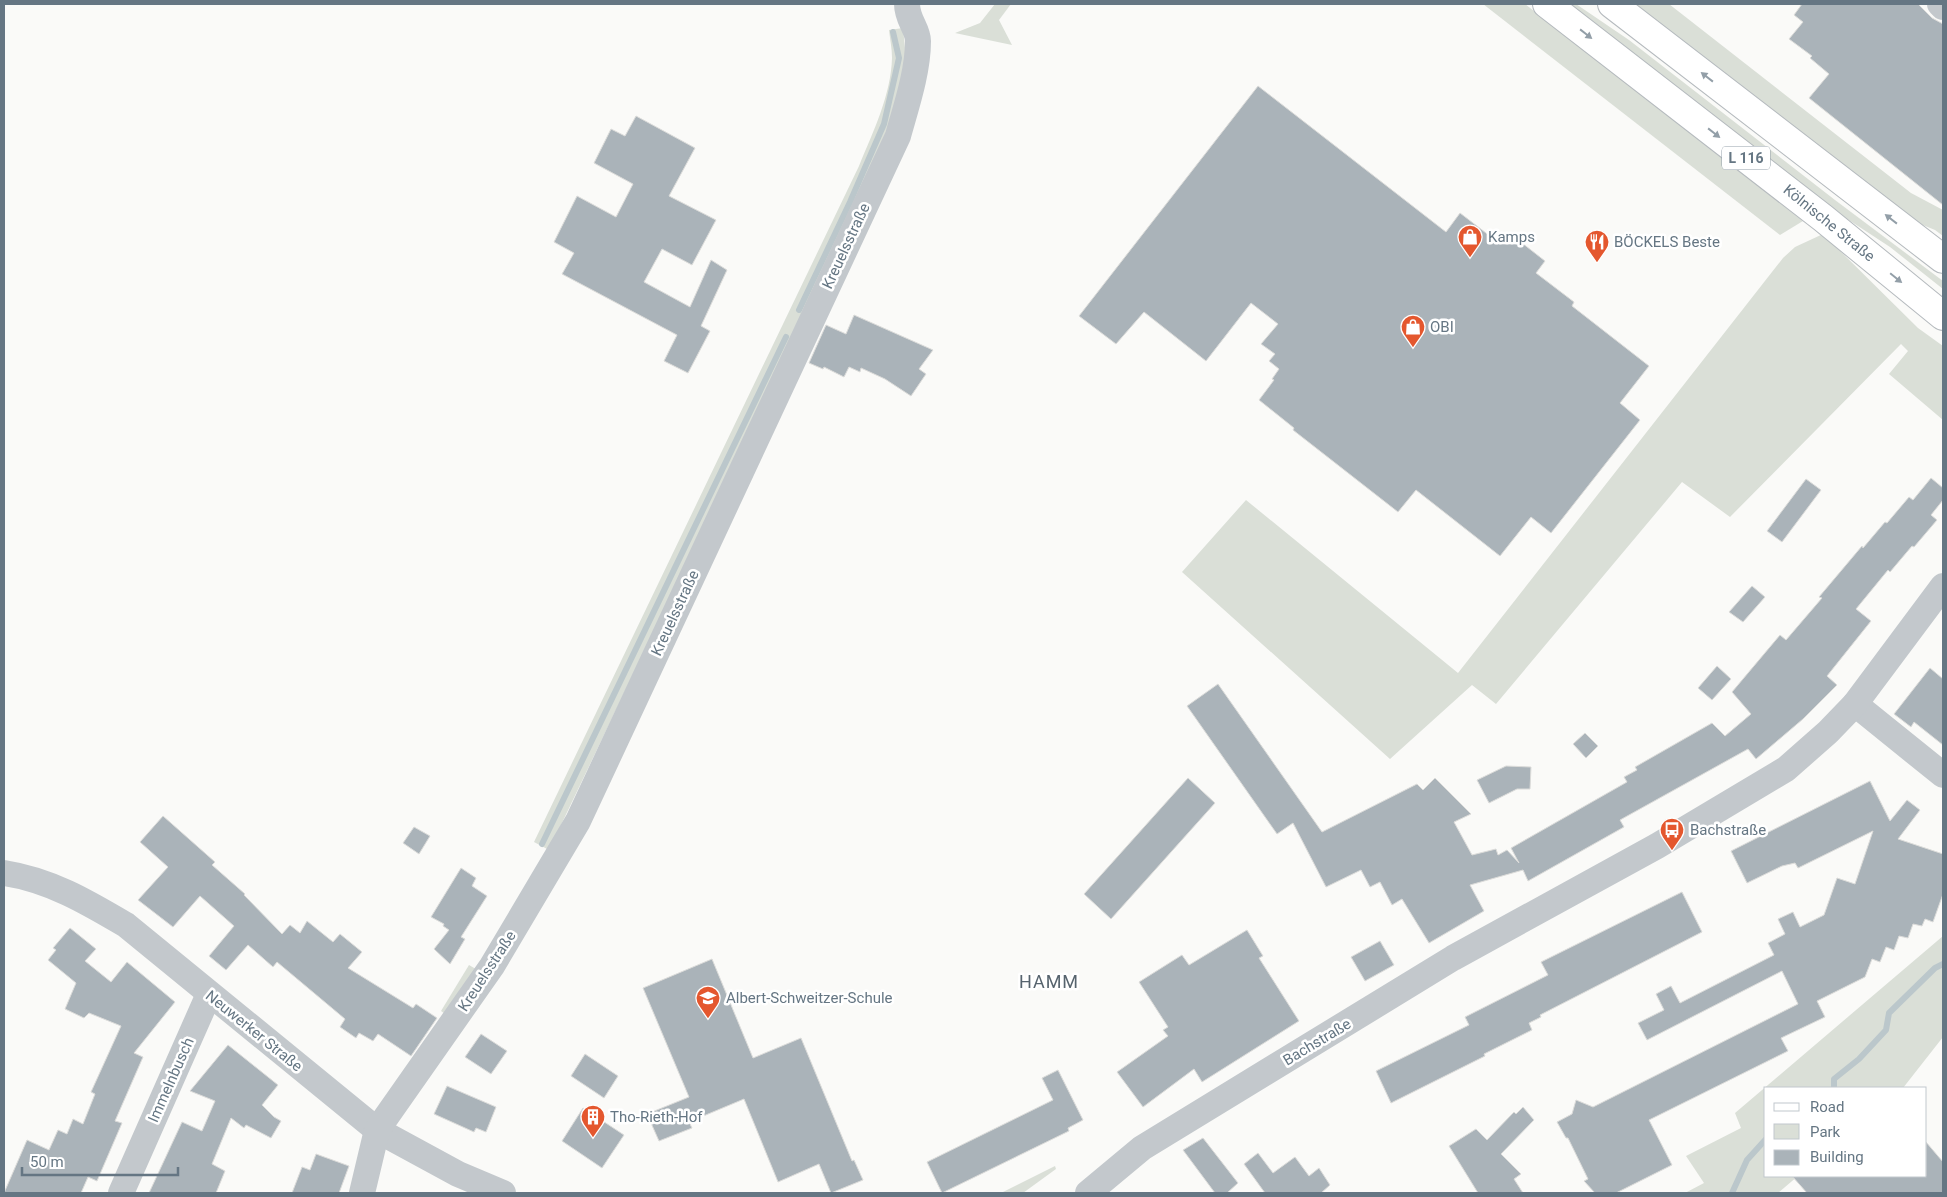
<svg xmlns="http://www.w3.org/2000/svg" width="1947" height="1197" font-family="Roboto,sans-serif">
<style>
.green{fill:#dadfd7}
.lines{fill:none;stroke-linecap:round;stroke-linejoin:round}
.stream{stroke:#bbc7cb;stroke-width:6}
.building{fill:#aab3b9;stroke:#dcdcda}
.major-casing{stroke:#b5babe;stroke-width:30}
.minor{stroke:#c3c8cc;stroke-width:26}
.major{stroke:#fff;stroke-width:28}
.oneway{fill:#939fa8}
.labels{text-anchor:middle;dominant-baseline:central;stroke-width:5;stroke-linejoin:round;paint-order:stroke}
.shield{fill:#fff;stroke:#939fa8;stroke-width:1}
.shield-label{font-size:14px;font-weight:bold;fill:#657683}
.street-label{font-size:15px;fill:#657683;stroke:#fff}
.poi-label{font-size:15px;fill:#657683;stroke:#fff;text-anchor:start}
.quarter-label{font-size:18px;letter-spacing:1px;fill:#57646e;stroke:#fff}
</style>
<rect width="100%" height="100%" fill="#fafaf8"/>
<g class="green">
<path d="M995 4H1011L999 20 1012 45 955 33 980 23Z"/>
<path d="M1483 4H1525L1803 221 1780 235Z"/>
<path d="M1563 4H1576L1629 40 1835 200 1943 281V289L1890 247 1835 211Z"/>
<path d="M1623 4H1669L1911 193 1943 210V236L1935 230 1886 210Z"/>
<path d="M903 28 906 58 903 87 873 172 549 850 534 842 859 166C873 132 891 95 892 58 892 49 890 39 889 30Z"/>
<path d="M1823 234 1918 328 1943 346V420L1889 374 1908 351 1901 344 1730 517 1682 482 1496 704 1472 685 1390 759 1182 572 1246 500 1458 673 1783 258 1795 247Z"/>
<path d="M1943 936V1037L1903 1088H1766V1176H1798L1778 1193H1685L1704 1183 1686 1156 1741 1128 1735 1113Z"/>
<path d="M469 965 481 972 451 1018 441 1011Z"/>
<path d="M1055 1166 1056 1169 1023 1193H1001Z"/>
</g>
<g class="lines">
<g class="stream">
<path d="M799 310 850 202 884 124 899 58 893 32"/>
<path d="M542 844 786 337"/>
<path d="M1834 1088V1079L1859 1059 1886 1030 1889 1013 1935 968 1943 964"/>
<path d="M1732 1193 1747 1160 1766 1139"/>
</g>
</g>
<g class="building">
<path d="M1802 4H1918L1932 18 1943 24V205L1809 98 1829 74 1810 58 1812 56 1789 39 1803 22 1794 15Z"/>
<path d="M1258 86 1446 232 1460 213 1499 243 1508 232 1545 261 1536 273 1574 302 1572 306 1649 366 1620 403 1640 420 1551 533 1531 517 1500 556 1416 490 1398 512 1293 430 1294 428 1259 400 1274 380 1272 379 1279 369 1269 361 1275 354 1261 344 1278 324 1251 303 1206 361 1144 312 1116 344 1079 316Z"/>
<path d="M636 116 695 148 669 196 716 220 692 265 662 249 644 282 690 307 711 260 727 270 701 326 710 331 688 373 664 361 677 335 562 274 574 253 554 242 577 196 616 217 633 184 594 163 611 129 625 136Z"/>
<path d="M854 315 933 350 919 369 926 374 911 396 885 379 861 368 860 372 849 367 844 377 824 367 823 369 809 363 826 325 846 334Z"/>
<path d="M1931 478 1943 488V500L1931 515 1937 520 1914 547 1912 546 1890 572 1888 570 1856 609 1871 621 1827 676 1837 685 1803 719 1756 759 1748 749 1620 820 1624 827 1528 881 1523 870 1470 885 1484 911 1429 943 1402 899 1392 905 1380 882 1370 887 1361 870 1326 887 1293 823 1277 834 1187 706 1218 684 1322 832 1417 784 1423 790 1435 778 1471 814 1454 822 1472 855 1496 849 1498 855 1507 850 1519 863 1511 848 1627 782 1624 777 1637 770 1635 767 1712 723 1725 736 1751 714 1732 692 1780 635 1786 640 1822 598 1819 597 1862 546 1863 548 1885 522 1887 523 1909 497 1913 500Z"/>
<path d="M1806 479 1821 490 1782 542 1767 531Z"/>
<path d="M1752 586 1765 597 1743 622 1729 612Z"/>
<path d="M1717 666 1731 679 1712 700 1698 688Z"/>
<path d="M1930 668 1943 679V745L1914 722 1911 727 1894 714Z"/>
<path d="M1585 733 1598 746 1586 758 1573 744Z"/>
<path d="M1506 766 1531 767 1530 789H1517L1489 803 1477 780Z"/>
<path d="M1188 778 1215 803 1111 919 1084 894Z"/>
<path d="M1870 781 1890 821 1907 800 1920 810 1898 839 1943 854V894L1933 922 1925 919 1922 926 1913 924 1908 938 1899 936 1894 950 1886 947 1880 962 1872 959 1865 977 1817 1001 1825 1017 1781 1038 1788 1051 1649 1120 1672 1165 1616 1193H1595L1584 1181 1588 1179 1568 1138H1566L1557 1122 1572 1114 1576 1100 1593 1107 1798 1004 1782 971 1647 1040 1638 1023 1664 1010 1656 994 1671 986 1680 1003 1774 955 1768 943 1785 934 1778 919 1793 912 1800 927 1824 915 1837 878 1855 884 1873 831 1798 868 1795 863 1782 866 1747 883 1731 851Z"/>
<path d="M163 816 215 862 212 865 245 894 244 895 282 934 290 925 300 933 307 921 333 942 340 934 362 952 348 968 413 1008 416 1004 437 1018 411 1056 378 1034 373 1041 359 1033 356 1038 340 1027 345 1019 277 962 273 967 248 945 226 970 209 956 234 926 200 896 173 927 138 900 168 867 140 842Z"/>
<path d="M414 827 430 836 419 854 403 843Z"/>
<path d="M461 868 476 878 472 886 487 896 461 937 465 939 450 964 434 949 449 930 443 926 444 924 431 917Z"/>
<path d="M1682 892 1702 932 1540 1015 1541 1017 1529 1023 1532 1030 1484 1054 1485 1056 1391 1103 1376 1071 1469 1025 1465 1017 1548 975 1541 962Z"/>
<path d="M70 928 96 949 85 961 111 982 127 962 175 1002 134 1053 143 1057 115 1121 122 1123 97 1181 88 1177 81 1193H4L27 1140 49 1150 58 1130 67 1134 73 1119 83 1124 95 1094 91 1092 121 1026 89 1013 84 1018 65 1009 76 983 48 960 56 950 53 948Z"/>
<path d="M1247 930 1263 956 1259 958 1299 1021 1202 1082 1194 1069 1143 1107 1117 1072 1168 1036 1163 1030 1168 1027 1139 982 1182 955 1189 965Z"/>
<path d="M1380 941 1394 965 1365 981 1351 957Z"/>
<path d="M712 959 753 1058 801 1038 852 1161 854 1160 863 1180 831 1193 819 1164 778 1182 744 1099 689 1122 692 1128 659 1141 647 1114 689 1097 643 988Z"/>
<path d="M481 1034 507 1051 491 1074 465 1057Z"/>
<path d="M228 1045 278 1085 262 1105 274 1117 281 1121 271 1138 246 1125 244 1128 231 1118 212 1164 225 1171 216 1193H149L182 1122 202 1131 215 1101 190 1091Z"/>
<path d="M585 1054 618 1076 604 1098 571 1076Z"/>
<path d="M1058 1070 1083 1120 1068 1128 1069 1131 942 1193 927 1162 1053 1100 1042 1078Z"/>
<path d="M447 1086 496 1107 486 1132 476 1128 474 1132 434 1114Z"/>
<path d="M1523 1107 1534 1120 1501 1154 1521 1174 1514 1179 1523 1193H1478L1449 1146 1476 1129 1487 1140 1514 1112 1516 1114Z"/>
<path d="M583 1108 624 1135 602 1168 562 1141Z"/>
<path d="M1203 1138 1238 1183 1227 1193H1215L1183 1150Z"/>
<path d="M1926 1142 1943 1162V1193H1807L1792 1176H1926Z"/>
<path d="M1258 1153 1273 1173 1295 1157 1309 1176 1319 1168 1330 1185 1321 1193H1265L1244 1164Z"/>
<path d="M316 1154 349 1166 339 1193H292L302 1167 310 1170Z"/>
</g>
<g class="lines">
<defs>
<g id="major">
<path d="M1547 4 1823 218 1943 316"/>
<path d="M1612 4 1943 259"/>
</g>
</defs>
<use href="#major" class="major-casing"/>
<g class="minor">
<path d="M1940 4 1943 7"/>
<path d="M1855 704 1943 775"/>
<path d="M4 873C50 880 87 902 126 925L377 1130 458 1174 503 1193"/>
<path d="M121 1193 209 994"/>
<path d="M362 1193 377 1130 492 966 578 821 898 136C906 107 918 72 918 41 918 29 907 20 907 4"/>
<path d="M1088 1193 1142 1148 1453 958 1657 846 1786 769 1828 732 1855 704 1943 586"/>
</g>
<use href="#major" class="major"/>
</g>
<defs><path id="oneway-solid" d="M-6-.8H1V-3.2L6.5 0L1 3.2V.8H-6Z" transform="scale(1.25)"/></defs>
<g class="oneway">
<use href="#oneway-solid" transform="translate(1586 34) rotate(38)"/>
<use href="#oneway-solid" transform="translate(1707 77) rotate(-142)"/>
<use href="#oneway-solid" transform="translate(1714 133) rotate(38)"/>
<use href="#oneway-solid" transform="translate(1891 219) rotate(-142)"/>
<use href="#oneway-solid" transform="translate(1896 278) rotate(39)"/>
</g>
<defs>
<symbol id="shop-pin" viewBox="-11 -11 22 30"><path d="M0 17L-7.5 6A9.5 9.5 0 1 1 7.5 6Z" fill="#e4572e" stroke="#fff"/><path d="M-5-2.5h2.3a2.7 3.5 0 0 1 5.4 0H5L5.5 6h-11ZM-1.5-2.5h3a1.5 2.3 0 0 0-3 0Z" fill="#fff"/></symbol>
<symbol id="restaurant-pin" viewBox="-11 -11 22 30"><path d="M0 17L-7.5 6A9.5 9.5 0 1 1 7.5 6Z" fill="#e4572e" stroke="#fff"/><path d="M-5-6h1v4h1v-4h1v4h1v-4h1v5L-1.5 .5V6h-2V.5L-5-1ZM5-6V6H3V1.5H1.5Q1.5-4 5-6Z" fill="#fff"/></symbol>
<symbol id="bus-pin" viewBox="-11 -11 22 30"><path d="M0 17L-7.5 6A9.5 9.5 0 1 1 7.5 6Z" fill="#e4572e" stroke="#fff"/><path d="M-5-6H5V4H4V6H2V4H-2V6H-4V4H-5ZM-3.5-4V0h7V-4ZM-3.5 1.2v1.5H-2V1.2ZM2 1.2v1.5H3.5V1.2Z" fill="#fff"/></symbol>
<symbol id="school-pin" viewBox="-11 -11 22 30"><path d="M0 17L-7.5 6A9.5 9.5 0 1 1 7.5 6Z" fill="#e4572e" stroke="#fff"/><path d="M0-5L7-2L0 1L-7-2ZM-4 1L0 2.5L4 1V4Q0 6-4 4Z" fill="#fff"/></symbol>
<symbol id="building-pin" viewBox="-11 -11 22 30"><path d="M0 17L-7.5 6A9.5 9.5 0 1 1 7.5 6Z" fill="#e4572e" stroke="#fff"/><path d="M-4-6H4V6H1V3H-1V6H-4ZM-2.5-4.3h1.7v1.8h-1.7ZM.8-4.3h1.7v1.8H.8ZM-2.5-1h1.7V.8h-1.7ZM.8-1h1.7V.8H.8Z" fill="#fff"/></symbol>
</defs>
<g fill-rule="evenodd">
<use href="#shop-pin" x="1456" y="223" width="28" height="38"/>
<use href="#restaurant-pin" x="1583" y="228" width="28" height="38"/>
<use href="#shop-pin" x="1399" y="313" width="28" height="38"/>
<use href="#bus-pin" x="1658" y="816" width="28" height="38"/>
<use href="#school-pin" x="694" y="984" width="28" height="38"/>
<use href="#building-pin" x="579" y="1103" width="28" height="38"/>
</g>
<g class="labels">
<rect class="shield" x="1722" y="146.5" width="48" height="23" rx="4"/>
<g class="shield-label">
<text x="1746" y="158">L 116</text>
</g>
<g class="street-label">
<text transform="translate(1829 223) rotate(39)">Kölnische Straße</text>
<text transform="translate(846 246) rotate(-65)">Kreuelsstraße</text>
<text transform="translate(675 613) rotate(-65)">Kreuelsstraße</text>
<text transform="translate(487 971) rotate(-57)">Kreuelsstraße</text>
<text transform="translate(254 1031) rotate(39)">Neuwerker Straße</text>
<text transform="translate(1317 1042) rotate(-31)">Bachstraße</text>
<text transform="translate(171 1080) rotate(-66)">Immelnbusch</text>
</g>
<g class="poi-label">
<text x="1488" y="237">Kamps</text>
<text x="1614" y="242">BÖCKELS Beste</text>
<text x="1430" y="327">OBI</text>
<text x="1690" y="830">Bachstraße</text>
<text x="726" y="998">Albert-Schweitzer-Schule</text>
<text x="610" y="1117">Tho-Rieth-Hof</text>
</g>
<g class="quarter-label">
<text x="1049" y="981">HAMM</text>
</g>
</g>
<rect width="1947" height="1197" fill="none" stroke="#657683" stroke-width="10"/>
<rect x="1764" y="1087" width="162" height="90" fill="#ffffff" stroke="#c1c8cd"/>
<rect x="1774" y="1103" width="25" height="8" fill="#ffffff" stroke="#c1c8cd"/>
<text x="1810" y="1112" font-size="15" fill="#657683">Road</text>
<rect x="1774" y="1124" width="25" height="15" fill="#dadfd7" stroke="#c1c8cd"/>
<text x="1810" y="1137" font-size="15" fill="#657683">Park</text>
<rect x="1774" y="1150" width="25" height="15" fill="#aab3b9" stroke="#c1c8cd"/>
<text x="1810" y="1162" font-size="15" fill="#657683">Building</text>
<path d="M22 1167v8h156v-8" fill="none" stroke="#657683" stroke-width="2.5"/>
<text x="30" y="1167" font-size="15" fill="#657683" stroke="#ffffff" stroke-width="4" paint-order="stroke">50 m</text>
</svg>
